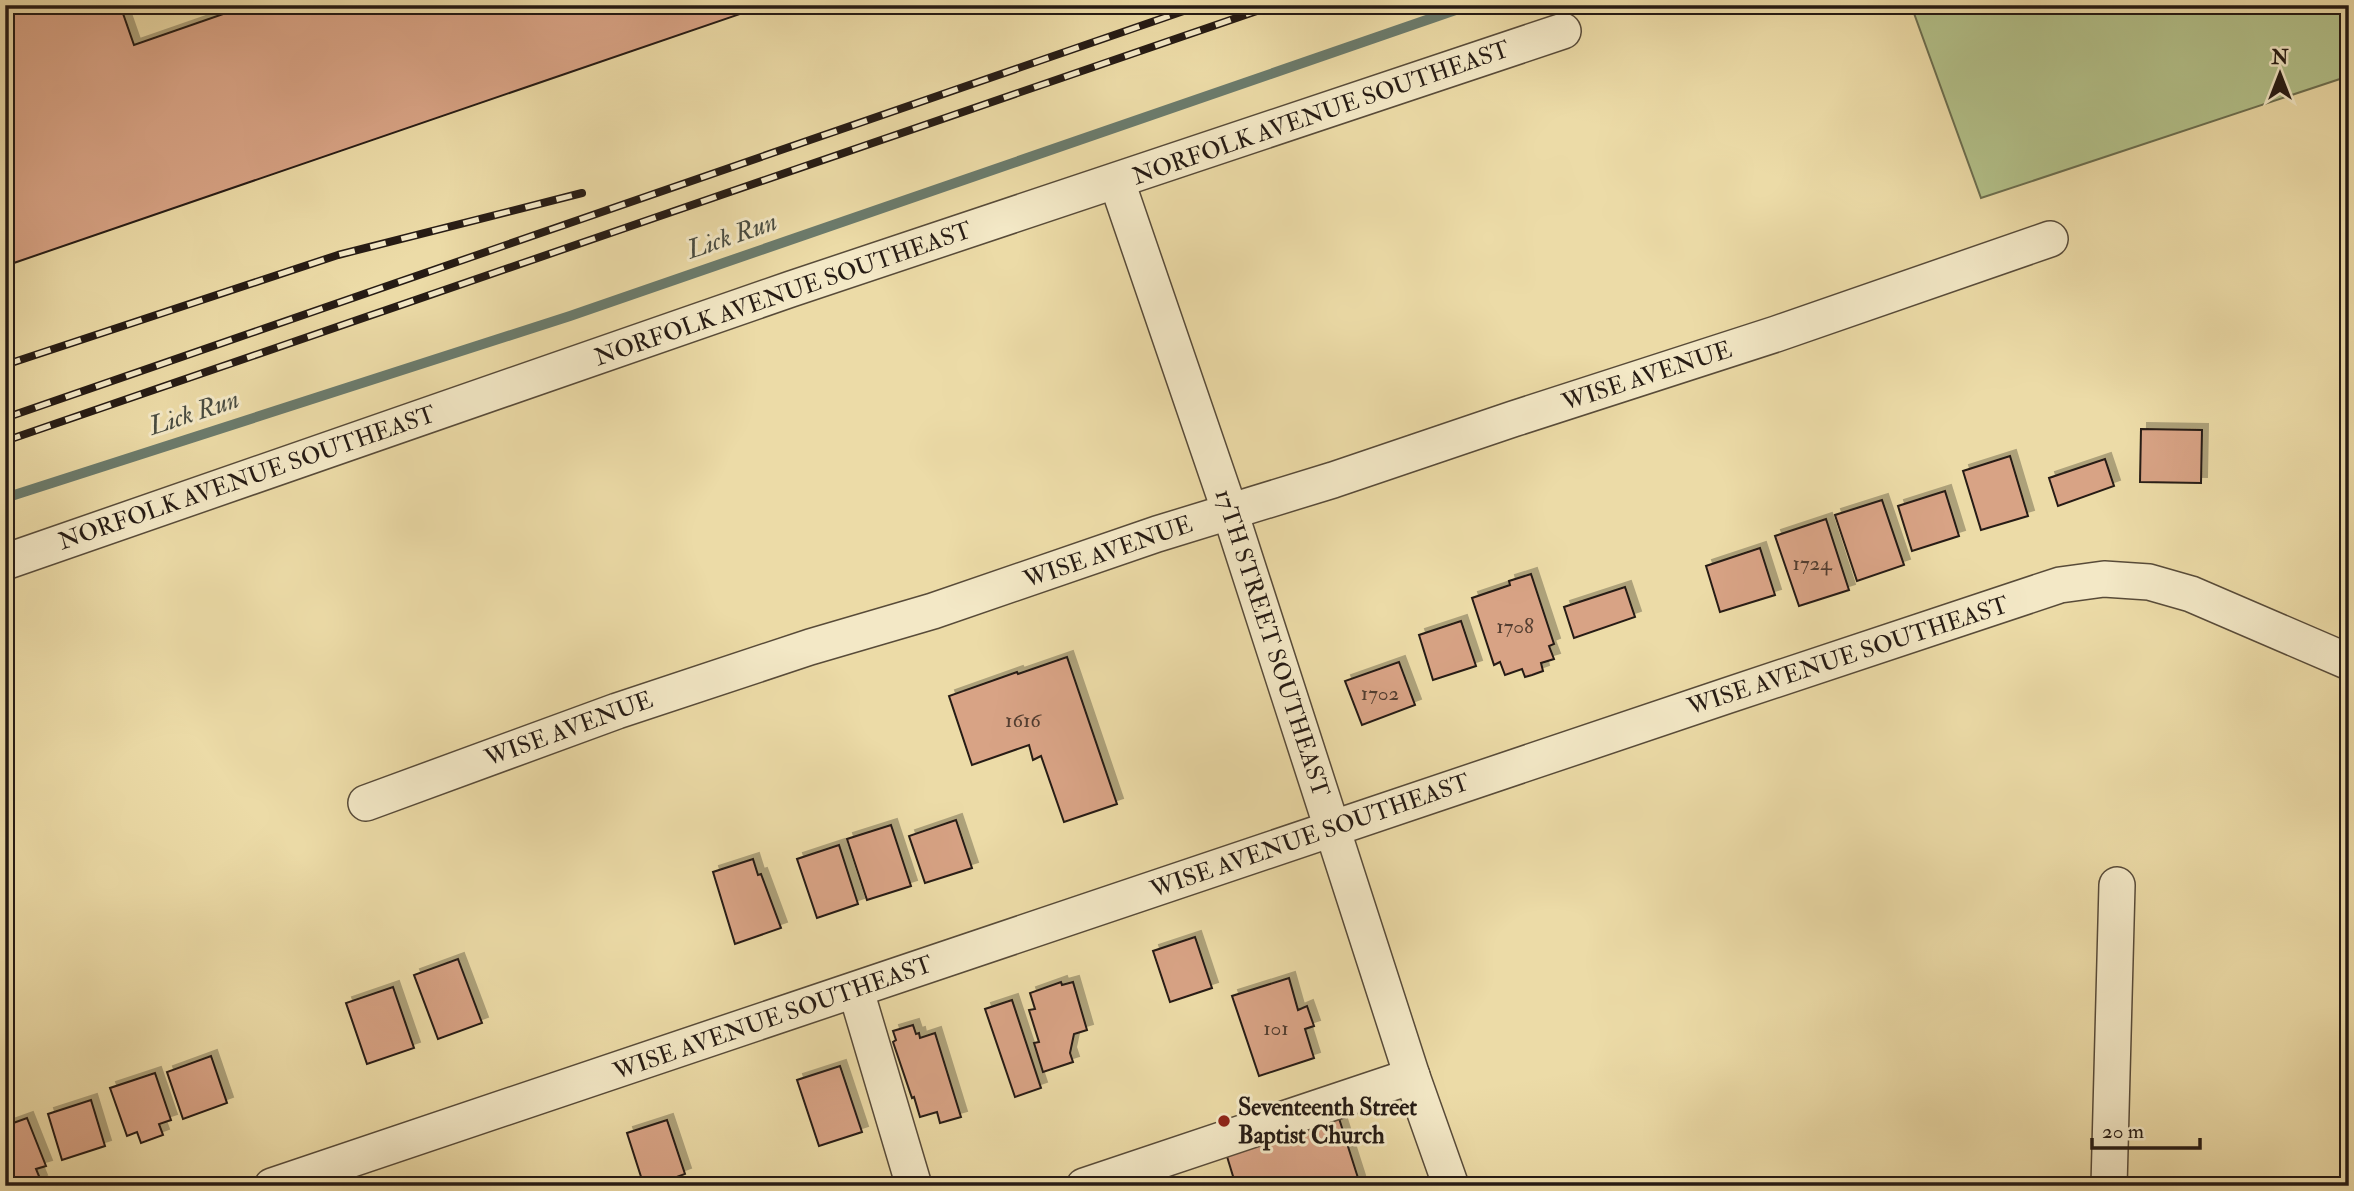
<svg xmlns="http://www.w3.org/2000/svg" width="2354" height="1191" font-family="'IM FELL Double Pica',serif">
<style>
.green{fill:#b3c18a;stroke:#6c6e4f;stroke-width:2}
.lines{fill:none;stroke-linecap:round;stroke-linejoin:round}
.stream{stroke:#6b7b6c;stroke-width:10}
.building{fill:#d8a385;stroke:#261b14;stroke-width:2;filter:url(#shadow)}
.minor-casing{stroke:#584b39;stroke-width:38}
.minor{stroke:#f3e8c6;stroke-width:35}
.rail-casing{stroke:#261b14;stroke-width:8}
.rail{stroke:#f3e8c6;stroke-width:5;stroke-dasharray:16;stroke-linecap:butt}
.poi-dot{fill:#8f2418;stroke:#f3e8c6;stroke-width:2.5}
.labels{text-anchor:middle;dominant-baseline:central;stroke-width:6;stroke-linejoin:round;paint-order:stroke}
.number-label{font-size:21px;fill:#523d30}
.street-label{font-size:24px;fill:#261b14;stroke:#f3e8c6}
.poi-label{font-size:24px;font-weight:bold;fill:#261b14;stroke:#f3e8c6;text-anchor:start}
.water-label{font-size:26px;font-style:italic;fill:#484b40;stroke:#f3e8c6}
</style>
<defs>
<filter id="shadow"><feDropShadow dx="6" dy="-6" stdDeviation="0" flood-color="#0004"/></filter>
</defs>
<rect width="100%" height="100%" fill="#ecdba7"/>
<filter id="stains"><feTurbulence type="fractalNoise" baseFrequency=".00286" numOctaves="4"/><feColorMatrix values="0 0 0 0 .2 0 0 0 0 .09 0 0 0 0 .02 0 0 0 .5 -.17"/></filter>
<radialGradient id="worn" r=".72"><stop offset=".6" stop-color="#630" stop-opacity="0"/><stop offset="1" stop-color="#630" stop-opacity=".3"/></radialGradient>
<path class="green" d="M1911 5H2349V76L1981 198Z"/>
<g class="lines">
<path class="stream" d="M5 498 570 316 1470 5"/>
</g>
<g class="building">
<path d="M5 5H120L134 45 249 5H766L5 266Z"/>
<path d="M2141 429 2202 430 2201 483 2140 482Z"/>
<path d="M2010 456 2028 516 1981 530 1963 471Z"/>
<path d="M2105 459 2114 486 2058 506 2049 478Z"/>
<path d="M1945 491 1959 536 1912 551 1898 506Z"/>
<path d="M1882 500 1904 565 1857 581 1835 515Z"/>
<path d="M1826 519 1849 590 1799 606 1775 536Z"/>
<path d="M1760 548 1775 595 1720 612 1706 566Z"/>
<path d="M1531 574 1554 644 1549 646 1554 659 1541 663 1543 671 1532 675 1525 677 1522 669 1505 675 1500 662 1494 665 1472 598 1510 585 1509 581Z"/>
<path d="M1625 587 1635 617 1574 638 1564 607Z"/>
<path d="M1461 621 1476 666 1433 680 1419 635Z"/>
<path d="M1067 657 1117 804 1064 822 1041 756 1033 760 1029 745 972 765 949 696 1017 672 1018 674Z"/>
<path d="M1399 662 1415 705 1362 725 1345 681Z"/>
<path d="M956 820 972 868 925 883 909 836Z"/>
<path d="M891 825 911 886 867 900 847 839Z"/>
<path d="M839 845 858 904 817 918 797 859Z"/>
<path d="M753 859 758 875 761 874 781 928 735 944 713 872Z"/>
<path d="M1195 937 1212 988 1170 1002 1153 951Z"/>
<path d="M458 959 482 1023 438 1039 414 975Z"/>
<path d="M1289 978 1298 1010 1307 1006 1314 1026 1305 1029 1314 1058 1259 1076 1232 996Z"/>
<path d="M1061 982 1062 985 1073 982 1087 1030 1074 1034 1070 1053 1073 1062 1043 1072 1034 1043 1039 1042 1029 1010 1035 1009 1030 993Z"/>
<path d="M393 987 414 1048 367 1064 346 1003Z"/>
<path d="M1012 1000 1041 1088 1015 1097 985 1009Z"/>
<path d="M913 1025 916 1034 919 1033 920 1038 935 1033 961 1117 940 1123 937 1112 920 1117 914 1097 912 1098 893 1042 896 1040 893 1031Z"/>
<path d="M211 1056 227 1103 183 1119 167 1072Z"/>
<path d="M840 1066 862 1132 819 1146 797 1080Z"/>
<path d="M155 1073 171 1120 159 1124 163 1135 141 1143 137 1132 127 1136 110 1088Z"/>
<path d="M91 1100 105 1146 62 1160 48 1114Z"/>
<path d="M1337 1112 1359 1181 1344 1186H1236L1225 1150Z"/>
<path d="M27 1118 46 1166 36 1169 41 1181 27 1186H15L12 1178 5 1181V1126Z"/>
<path d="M667 1120 685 1174 652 1186H644L627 1133Z"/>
</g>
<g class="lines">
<defs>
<g id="minor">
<path d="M1117 182 1230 512 1412 1076 1451 1186"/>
<path d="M5 562 791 289 1563 31"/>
<path d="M366 803 617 711 810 647 933 611 1157 534 1333 480 1513 419 1776 334 2050 239"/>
<path d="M856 991 914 1186"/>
<path d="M272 1186 1726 696 2060 585 2104 579 2149 582 2191 594 2349 662"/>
<path d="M1084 1186 1412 1076"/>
<path d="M2109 1186 2117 885"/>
</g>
</defs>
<use href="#minor" class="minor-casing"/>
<use href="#minor" class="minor"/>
<defs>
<g id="rail">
<path d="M5 365 338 255 582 193"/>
<path d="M5 418 1201 5"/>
<path d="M5 441 1274 5"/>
</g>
</defs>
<use href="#rail" class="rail-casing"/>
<use href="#rail" class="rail"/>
</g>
<circle class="poi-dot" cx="1224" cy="1121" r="7"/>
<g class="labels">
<g class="number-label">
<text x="1812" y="563">1724</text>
<text x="1515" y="626">1708</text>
<text x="1380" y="693">1702</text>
<text x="1023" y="720">1616</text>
<text x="1276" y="1028">101</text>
</g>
<g class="street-label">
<text transform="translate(1321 113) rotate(-19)">NORFOLK AVENUE SOUTHEAST</text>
<text transform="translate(783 294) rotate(-19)">NORFOLK AVENUE SOUTHEAST</text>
<text transform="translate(1647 376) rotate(-18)">WISE AVENUE</text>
<text transform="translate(247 478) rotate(-19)">NORFOLK AVENUE SOUTHEAST</text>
<text transform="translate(1108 552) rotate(-19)">WISE AVENUE</text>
<text transform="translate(1272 643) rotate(72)">17TH STREET SOUTHEAST</text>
<text transform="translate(1848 656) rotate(-18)">WISE AVENUE SOUTHEAST</text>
<text transform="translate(569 729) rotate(-20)">WISE AVENUE</text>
<text transform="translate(1310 836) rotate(-19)">WISE AVENUE SOUTHEAST</text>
<text transform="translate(773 1018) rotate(-19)">WISE AVENUE SOUTHEAST</text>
</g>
<g class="poi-label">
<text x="1238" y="1107">Seventeenth Street<tspan x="1238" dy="28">Baptist Church</tspan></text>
</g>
<g class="water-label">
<text transform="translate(732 236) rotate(-19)">Lick Run</text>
<text transform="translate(194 413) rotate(-18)">Lick Run</text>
</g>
</g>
<rect width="2354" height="1191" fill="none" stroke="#ecdba7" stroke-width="28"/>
<rect x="7" y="7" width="2340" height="1177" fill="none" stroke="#261b14" stroke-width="3.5"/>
<rect x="14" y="14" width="2326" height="1163" fill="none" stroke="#261b14" stroke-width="2"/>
<g transform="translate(2280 74)" stroke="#f3e8c6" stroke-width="5" paint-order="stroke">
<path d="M0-5L12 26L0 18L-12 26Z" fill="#261b14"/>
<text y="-10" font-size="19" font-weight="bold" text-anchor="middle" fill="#261b14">N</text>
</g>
<path d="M2092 1138v10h108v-10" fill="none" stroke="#261b14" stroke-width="3.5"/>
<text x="2102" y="1138" font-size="21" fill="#261b14" stroke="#f3e8c6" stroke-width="5" paint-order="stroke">20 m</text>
<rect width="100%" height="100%" filter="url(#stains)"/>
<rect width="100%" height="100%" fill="url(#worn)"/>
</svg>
